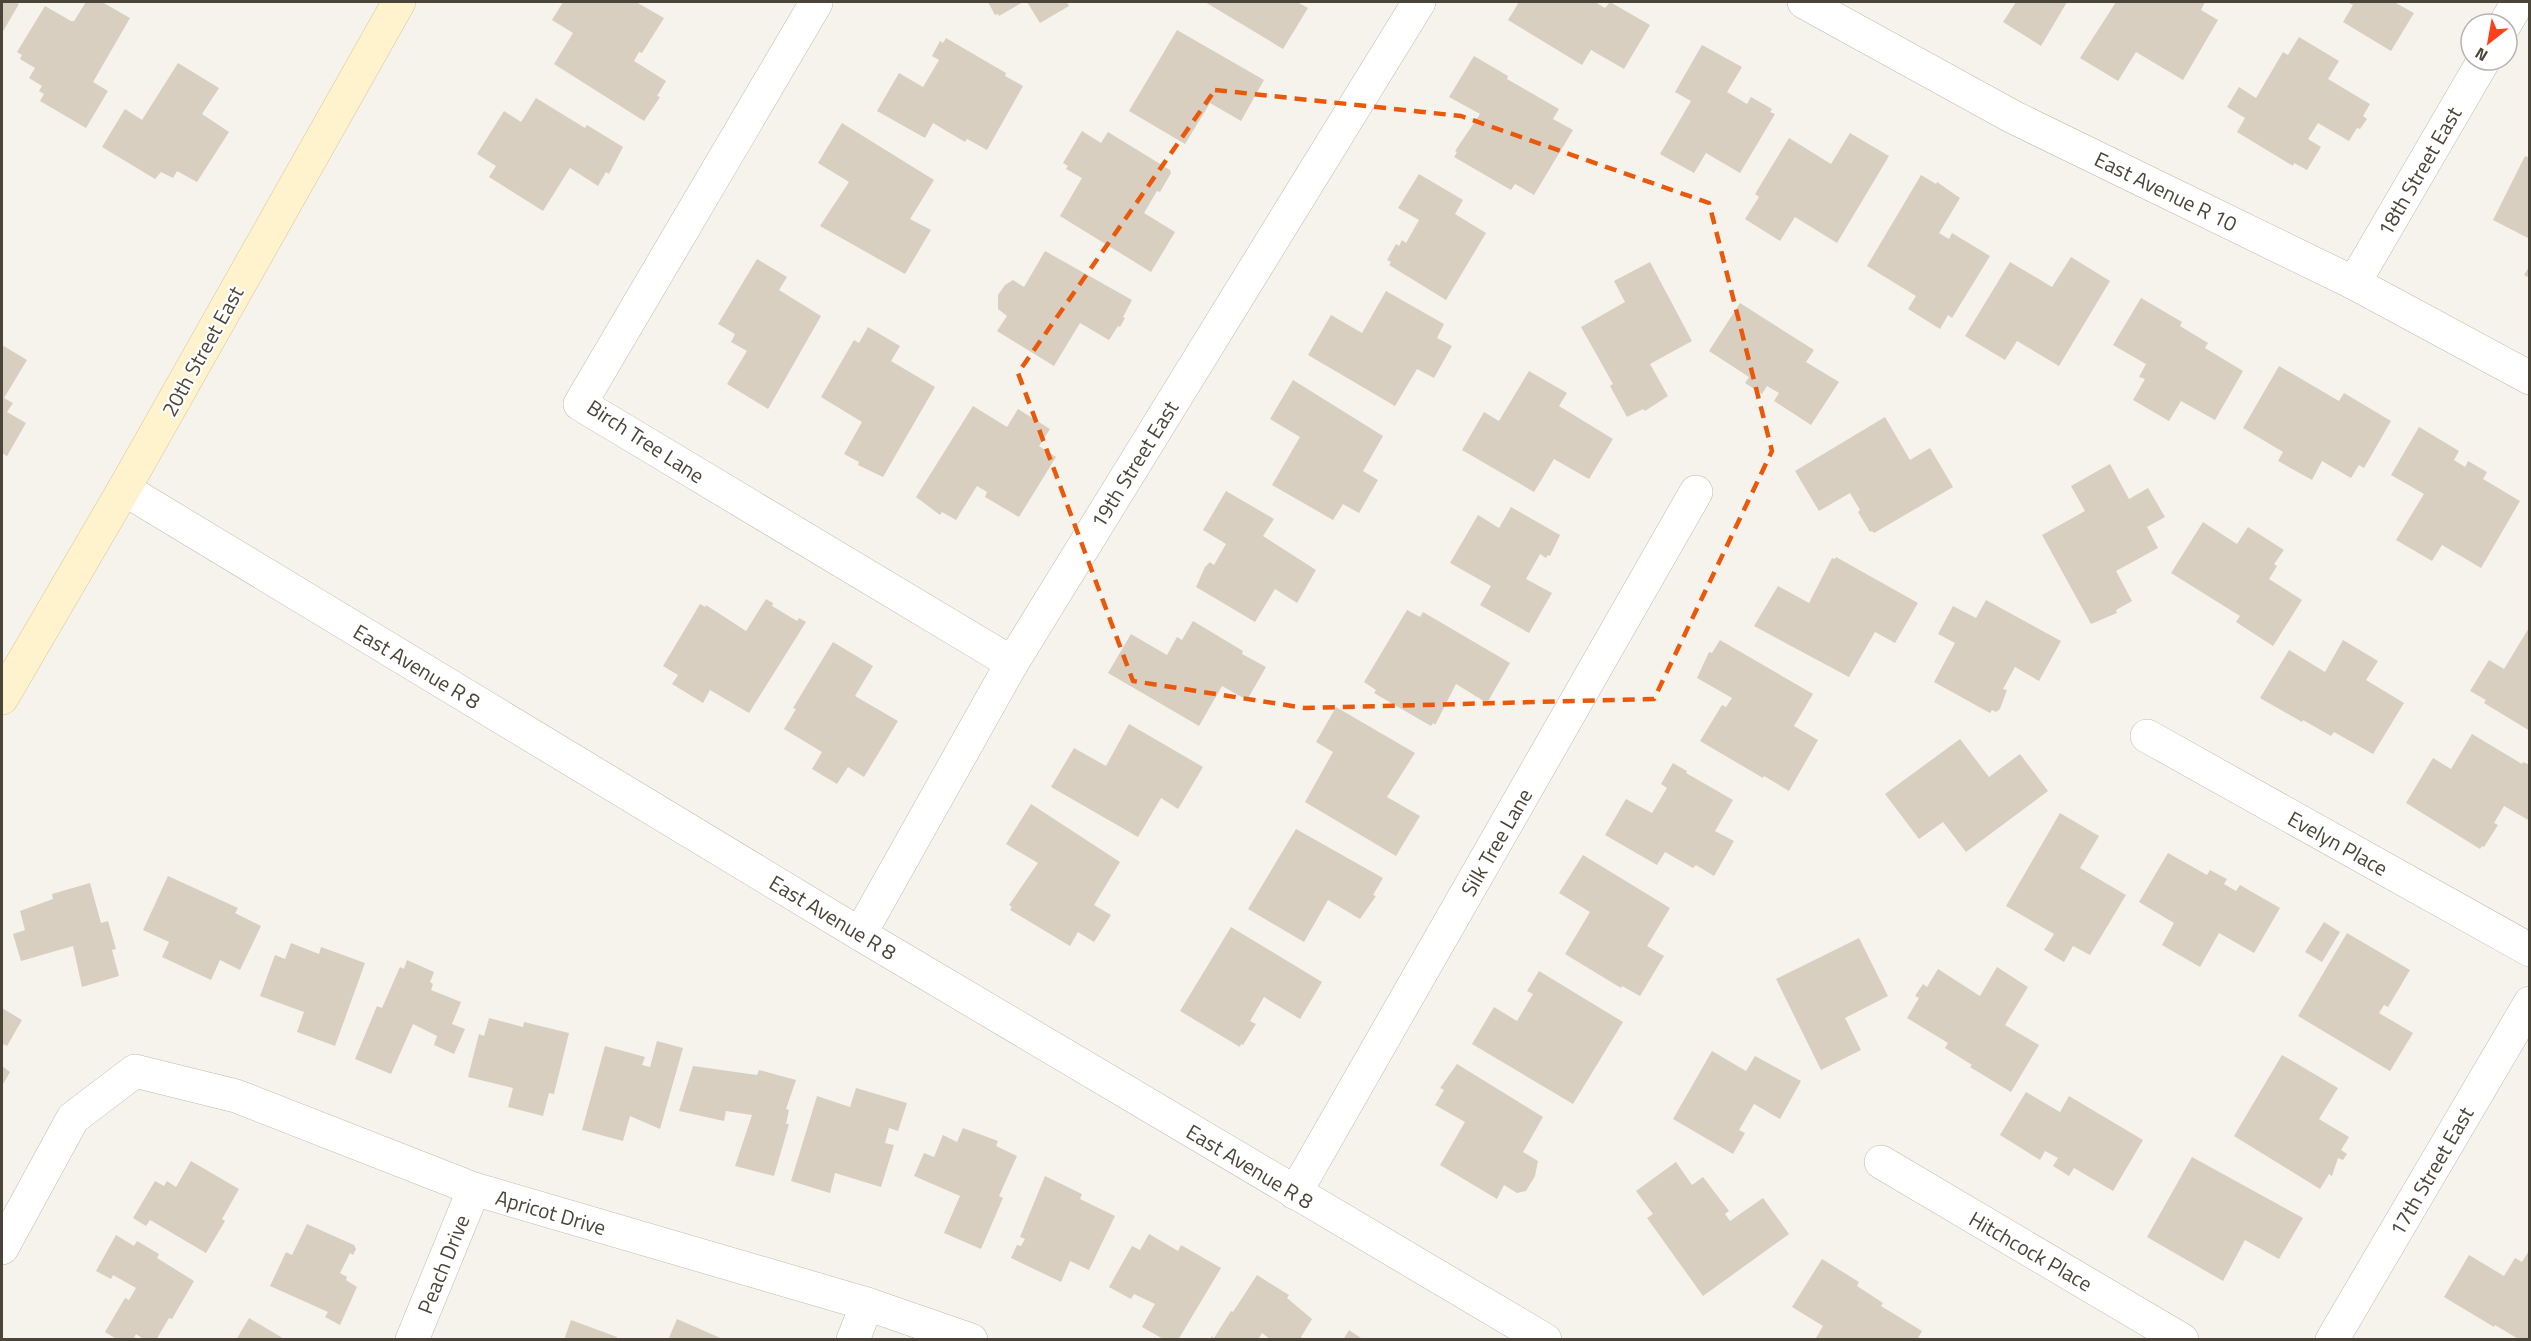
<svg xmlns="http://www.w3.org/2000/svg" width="2531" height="1341" font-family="'Titillium Web',sans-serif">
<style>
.building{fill:#d8cfc1}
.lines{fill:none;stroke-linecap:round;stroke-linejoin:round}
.street-casing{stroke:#c2bbae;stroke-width:34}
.secondary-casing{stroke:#d6c79b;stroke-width:34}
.street{stroke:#fff;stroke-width:33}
.secondary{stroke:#fff3cd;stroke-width:33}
.marked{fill:none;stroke:#e8590c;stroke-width:4.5;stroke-dasharray:12 8;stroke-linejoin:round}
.labels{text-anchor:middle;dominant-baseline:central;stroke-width:4.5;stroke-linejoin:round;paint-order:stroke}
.street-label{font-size:21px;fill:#4b4439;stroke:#fff}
</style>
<rect width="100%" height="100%" fill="#f6f3ec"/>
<g class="building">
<path d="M2 2H15L19 4 2 33Z"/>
<path d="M86 2H102L130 18 93 82 108 91 86 128 40 101 44 94 39 91 42 86 29 78 35 68 20 59 22 55 17 52 45 6 71 21H74Z"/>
<path d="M563 2H636L664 18 642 53 639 52 634 61 666 81 657 96 660 97 644 121 554 64 573 33 552 20Z"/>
<path d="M988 2H1023L999 16 998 14 995 15Z"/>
<path d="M1027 2H1067L1069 6 1040 23Z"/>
<path d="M1205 2H1297L1308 8 1283 49Z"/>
<path d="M1519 2H1595L1605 8 1610 2 1650 25 1624 69 1591 50 1582 65 1508 20Z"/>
<path d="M2016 2H2067L2041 46 2003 22Z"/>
<path d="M2116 2H2205L2201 10 2218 20 2183 80 2136 52 2118 81 2080 58Z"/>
<path d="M2347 2H2394L2414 13 2391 51 2343 22 2353 5Z"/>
<path d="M1177 30 1264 80 1241 121 1210 103 1185 144 1129 111Z"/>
<path d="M2299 37 2339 61 2328 79 2370 104 2363 116 2367 119 2360 129 2357 128 2349 141 2318 123 2308 139 2321 147 2307 170 2294 163 2293 166 2237 132 2245 118 2227 107 2239 87 2256 98 2283 52 2288 55Z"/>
<path d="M946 38 1006 73 1005 76 1023 86 987 150 967 139 965 142 933 123 925 138 877 111 899 73 923 87 939 60 932 56 940 41 943 43Z"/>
<path d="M1702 45 1742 67 1727 92 1747 104 1751 97 1772 109 1770 112 1775 114 1740 173 1706 153 1694 173 1660 154 1691 101 1675 92Z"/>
<path d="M1474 56 1508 76 1507 79 1559 109 1553 119 1573 130 1534 195 1515 184 1511 190 1454 157 1457 152 1455 151 1480 114 1449 97Z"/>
<path d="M178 63 219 88 202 114 229 132 197 182 177 171 173 178 161 172 155 179 102 147 125 109 142 120Z"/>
<path d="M536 98 585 128 587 125 623 147 609 174 606 172 598 186 570 168 543 211 489 177 496 166 477 154 504 111 521 122Z"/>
<path d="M842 123 934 180 910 219 931 230 905 274 820 226 849 182 818 163Z"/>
<path d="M1082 131 1101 143 1108 132 1170 170 1171 173 1160 192 1157 191 1144 213 1175 232 1151 272 1060 216 1082 178 1066 169 1068 166 1063 163Z"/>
<path d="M1850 133 1889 156 1837 243 1795 217 1780 241 1745 219 1759 197 1755 194 1789 138 1831 164Z"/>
<path d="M2525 156 2530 158V239L2493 220Z"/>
<path d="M1419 174 1463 200 1455 214 1486 233 1446 300 1389 265 1391 262 1387 260 1396 244 1399 246 1402 240 1406 243 1419 220 1398 208Z"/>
<path d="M1921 175 1936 184 1937 182 1960 198 1939 233 1949 239 1952 233 1990 256 1952 318 1948 315 1940 329 1908 309 1916 296 1867 266Z"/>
<path d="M1045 251 1132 300 1123 317 1125 318 1120 327 1118 326 1109 340 1080 323 1054 366 997 331 1007 316 998 309V295L1005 285 1013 280 1024 287Z"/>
<path d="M2071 257 2110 281 2059 366 2017 341 2005 360 1965 336 2010 262 2052 287Z"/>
<path d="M757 259 787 277 779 290 821 316 768 409 727 384 747 351 731 342 735 334 718 324Z"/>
<path d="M1650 262 1692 341 1650 364 1668 396 1645 411 1643 409 1627 417 1610 386 1613 384 1581 327 1625 302 1614 281Z"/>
<path d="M2530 265V278L2524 275Z"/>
<path d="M1386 291 1444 324 1437 338 1452 346 1434 378 1417 369 1395 406 1308 355 1331 315 1362 333Z"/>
<path d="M2141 298 2182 322 2180 326 2208 343 2205 348 2243 371 2215 420 2181 401 2169 421 2133 400 2145 379 2139 377 2146 364 2113 345Z"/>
<path d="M1740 303 1814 350 1806 362 1839 382 1811 425 1774 401 1779 393 1767 386 1762 394 1745 383 1749 377 1709 351Z"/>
<path d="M868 327 900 346 891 361 935 387 883 477 858 465 859 462 844 454 862 422 821 397 854 340 859 343Z"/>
<path d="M2 345 27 360 4 398 13 403 7 412 26 423 7 456 2 453Z"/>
<path d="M2279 366 2339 401 2344 393 2391 421 2364 468 2359 465 2351 478 2322 461 2312 480 2278 461 2283 452 2243 428Z"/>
<path d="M1529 371 1567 393 1559 406 1613 439 1589 479 1554 459 1534 492 1462 450 1484 412 1499 421Z"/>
<path d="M1293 380 1383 436 1363 471 1378 480 1359 513 1343 504 1333 520 1272 485 1300 437 1270 419Z"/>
<path d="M973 406 1007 427 1018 409 1050 429 1039 446 1056 457 1019 517 985 497 987 492 977 486 956 520 942 512 940 515 916 497Z"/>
<path d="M1885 417 1910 460 1930 448 1953 487 1874 533 1872 531 1870 532 1858 512 1860 510 1850 493 1819 511 1795 471Z"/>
<path d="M2419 427 2459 451 2454 460 2465 467 2468 461 2487 472 2483 479 2520 501 2481 568 2442 545 2432 561 2396 540 2424 494 2391 475Z"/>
<path d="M2110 464 2129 499 2148 488 2165 517 2147 527 2158 548 2116 571 2132 601 2116 610 2117 613 2091 624 2042 535 2085 511 2071 486Z"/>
<path d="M1226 491 1274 519 1263 536 1316 570 1297 603 1275 589 1255 622 1196 587 1205 567 1210 562 1214 565 1226 544 1203 530Z"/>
<path d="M1511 507 1560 535 1550 556 1548 555 1546 558 1540 554 1526 579 1552 593 1529 633 1480 605 1491 586 1450 563 1478 515 1499 528Z"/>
<path d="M2203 522 2237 544 2248 527 2284 550 2274 564 2277 566 2269 579 2302 600 2273 646 2236 622 2240 616 2171 573Z"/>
<path d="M1836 557 1918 603 1895 643 1875 632 1849 677 1754 626 1778 586 1809 603 1832 558 1835 559Z"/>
<path d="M766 599 773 603 772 606 797 621 799 618 806 622 749 713 710 690 703 703 672 684 678 675 663 666 700 604 705 607 706 605 746 631Z"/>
<path d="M1986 600 2061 641 2039 681 2015 667 2003 689 2007 690 2000 709 1996 712 1992 710 1990 713 1934 682 1955 643 1938 634 1953 606 1976 618Z"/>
<path d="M1407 610 1420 617 1423 612 1510 663 1487 703 1456 684 1435 725 1433 723 1431 726 1374 693 1376 690 1364 682Z"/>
<path d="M1193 621 1243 651 1242 654 1266 667 1247 700 1222 686 1199 726 1108 673 1131 634 1167 655 1177 637 1182 640Z"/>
<path d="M2530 626V731L2484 703 2486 700 2470 691 2489 660 2504 669Z"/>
<path d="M1720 640 1813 694 1794 726 1818 740 1789 791 1764 776 1763 778 1700 741 1722 705 1726 707 1732 698 1697 678 1709 652 1712 653Z"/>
<path d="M2343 640 2378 661 2366 680 2404 703 2373 754 2334 732 2331 736 2303 720 2302 722 2260 698 2289 650 2325 672Z"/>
<path d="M833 642 873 666 855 696 898 721 864 777 848 767 837 784 812 769 822 752 784 729 796 709 793 708Z"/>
<path d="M1336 707 1415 753 1387 797 1420 816 1396 856 1305 802 1333 752 1316 742Z"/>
<path d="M1129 724 1203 767 1178 809 1161 798 1138 837 1051 787 1074 748 1106 766Z"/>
<path d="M2472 734 2522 764 2523 762 2530 765V821L2504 806 2494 823 2498 825 2484 847 2482 846 2480 849 2406 803 2433 758 2451 769Z"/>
<path d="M1960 739 1989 777 2020 754 2048 791 1966 852 1943 822 1919 839 1885 794Z"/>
<path d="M1673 763 1687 771 1686 773 1733 800 1715 831 1734 841 1714 876 1696 865 1693 868 1665 852 1657 865 1605 835 1626 799 1652 813 1667 788 1661 784Z"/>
<path d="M1031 804 1120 862 1094 905 1111 915 1094 942 1078 932 1070 946 1010 910 1012 907 1009 905 1038 863 1006 844Z"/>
<path d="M2060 813 2099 836 2080 868 2126 895 2090 955 2073 946 2064 962 2044 950 2054 934 2006 906Z"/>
<path d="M1296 829 1383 878 1373 895 1376 896 1360 919 1328 900 1304 942 1248 909Z"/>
<path d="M2168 853 2207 875 2210 870 2227 879 2224 884 2236 891 2240 885 2280 908 2254 953 2219 933 2200 967 2162 945 2174 923 2139 902Z"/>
<path d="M1583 855 1670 908 1647 946 1664 956 1640 996 1622 986 1621 988 1565 954 1590 912 1559 893Z"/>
<path d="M168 876 238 908 235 913 261 926 240 970 220 960 211 980 162 957 169 942 143 930Z"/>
<path d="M90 883 101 923 108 921 116 949 112 950 119 976 82 987 73 946 21 961 13 934 25 930 20 911 53 899 52 894Z"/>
<path d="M2324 922 2340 932 2322 962 2305 952Z"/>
<path d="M1231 927 1322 982 1300 1019 1264 997 1250 1021 1256 1024 1243 1045 1241 1044 1240 1047 1180 1011Z"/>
<path d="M2347 933 2410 970 2388 1007 2384 1005 2379 1013 2413 1033 2390 1071 2298 1016Z"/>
<path d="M1859 938 1888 996 1845 1018 1861 1050 1821 1070 1776 979Z"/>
<path d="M291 943 319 954 321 947 365 963 335 1046 297 1032 304 1012 260 996 275 955 285 959Z"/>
<path d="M407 960 434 972 430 982 433 984 431 990 461 1002 452 1024 465 1029 454 1054 434 1045 437 1036 413 1024 391 1074 355 1059 377 1006 382 1008 400 967 404 969Z"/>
<path d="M1997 967 2028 987 2005 1025 2039 1045 2011 1092 1970 1067 1972 1065 1945 1048 1948 1043 1907 1018 1919 998 1915 996 1923 984 1927 987 1938 969 1980 996Z"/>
<path d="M1539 971 1623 1022 1573 1104 1472 1044 1494 1007 1517 1021 1533 994 1527 991Z"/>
<path d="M2 1008 22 1020 7 1046 4 1044 2 1048Z"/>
<path d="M489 1018 523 1027 524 1022 569 1033 554 1094 549 1093 543 1116 508 1107 513 1088 468 1077 479 1034 484 1036Z"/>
<path d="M657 1041 683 1048 660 1129 630 1116 623 1141 582 1130 605 1046 645 1057 642 1065 650 1067Z"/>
<path d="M1712 1051 1746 1071 1755 1056 1801 1081 1780 1119 1754 1104 1739 1130 1745 1133 1733 1154 1673 1119Z"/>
<path d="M2282 1055 2338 1088 2319 1119 2349 1137 2341 1150 2347 1154 2343 1160 2338 1158 2332 1176 2329 1174 2320 1189 2234 1136Z"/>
<path d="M1457 1064 1543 1117 1523 1152 1538 1161 1535 1176 1526 1191 1517 1193 1504 1185 1497 1199 1440 1165 1465 1122 1435 1105 1444 1090 1440 1088Z"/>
<path d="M2 1066 10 1072 2 1086Z"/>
<path d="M693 1066 757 1075 759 1070 796 1080 786 1109 789 1110 786 1124H789L774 1176 735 1166 752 1115 726 1111 724 1121 679 1111Z"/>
<path d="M856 1088 907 1103 898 1131 889 1128 885 1143 894 1145 881 1187 835 1173 830 1193 791 1181 817 1096 850 1107Z"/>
<path d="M2026 1092 2060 1112 2069 1096 2143 1140 2113 1191 2074 1168 2069 1176 2053 1166 2058 1158 2045 1151 2040 1160 2000 1135Z"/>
<path d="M963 1128 998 1141 996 1146 1017 1156 999 1196 1003 1198 981 1249 944 1233 960 1196 914 1176 924 1153 934 1157 943 1135 957 1142Z"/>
<path d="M2192 1157 2303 1218 2279 1259 2245 1240 2223 1281 2147 1237Z"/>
<path d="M191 1161 239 1189 222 1219 225 1221 206 1253 150 1220 146 1226 133 1218 155 1181 164 1186 167 1181 176 1187Z"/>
<path d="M1676 1162 1692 1185 1703 1177 1729 1211 1725 1214 1730 1221 1763 1198 1789 1234 1703 1296 1647 1218 1653 1214 1636 1191Z"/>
<path d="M1045 1176 1082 1194 1080 1199 1115 1216 1089 1270 1070 1261 1061 1282 1011 1258 1017 1245 1021 1246 1025 1239 1020 1237Z"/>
<path d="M307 1224 354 1245 356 1249 353 1255 350 1253 340 1273 347 1277 346 1280 357 1287 340 1325 325 1317 328 1312 270 1286 286 1252 292 1255Z"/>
<path d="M1149 1234 1178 1251 1181 1245 1221 1268 1178 1340H1165L1142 1327 1155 1304 1134 1294 1131 1299 1109 1287 1132 1246 1140 1250Z"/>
<path d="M116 1235 134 1246 137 1241 159 1254 157 1258 194 1281 172 1319 169 1318 156 1340H145L136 1334 133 1340H118L105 1332 125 1298 129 1300 136 1288 113 1275 111 1279 96 1271Z"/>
<path d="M2530 1249V1340H2520L2495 1325 2494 1327 2444 1297 2469 1255 2504 1276 2515 1258 2522 1262Z"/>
<path d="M1822 1259 1859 1282 1857 1286 1883 1303 1881 1306 1922 1331 1917 1340 1816 1338 1823 1326 1792 1307Z"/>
<path d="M1257 1275 1289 1295 1287 1298 1312 1319 1301 1337 1304 1340H1271L1262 1333 1258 1340H1210L1212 1336 1214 1338 1231 1311 1233 1312Z"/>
<path d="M249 1318 286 1340H236Z"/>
<path d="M677 1319 725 1340H668Z"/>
<path d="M571 1320 617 1337 616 1340H564Z"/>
<path d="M1349 1330 1364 1340H1343Z"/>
</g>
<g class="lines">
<defs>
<g id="street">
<path d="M1804 2 2013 117 2354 283 2530 378"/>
<path d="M816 3 580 404 1012 663"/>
<path d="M2505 24 2518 2"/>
<path d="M2354 283 2484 60"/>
<path d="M124 489 860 934 1545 1340"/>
<path d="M2147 736 2530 950"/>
<path d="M860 934 1012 663 1419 2"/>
<path d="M1881 1162 2182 1340"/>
<path d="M1295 1193 1696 492"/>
<path d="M2 1248 73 1118 135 1071 236 1096 474 1189 867 1304 971 1340"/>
<path d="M412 1340 474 1189"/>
<path d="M853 1340 867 1304"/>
<path d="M2332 1340 2530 1003"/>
</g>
<path id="secondary" d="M2 698 124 489 399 2"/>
</defs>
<use href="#street" class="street-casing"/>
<use href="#secondary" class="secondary-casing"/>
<use href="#street" class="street"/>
<use href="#secondary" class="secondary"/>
</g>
<path class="marked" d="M1215 90 1461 116 1709 203 1772 451 1654 699 1305 708 1133 681 1018 373Z"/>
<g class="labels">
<g class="street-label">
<text transform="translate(2419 171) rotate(-60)">18th Street East</text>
<text transform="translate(2166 191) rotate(26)">East Avenue R 10</text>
<text transform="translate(202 351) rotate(-61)">20th Street East</text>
<text transform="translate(646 441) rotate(33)">Birch Tree Lane</text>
<text transform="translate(1134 464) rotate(-58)">19th Street East</text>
<text transform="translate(417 666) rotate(31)">East Avenue R 8</text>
<text transform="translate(1496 842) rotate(-60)">Silk Tree Lane</text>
<text transform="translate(2338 843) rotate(29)">Evelyn Place</text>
<text transform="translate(833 917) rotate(31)">East Avenue R 8</text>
<text transform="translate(1250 1166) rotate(31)">East Avenue R 8</text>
<text transform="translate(2431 1171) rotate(-60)">17th Street East</text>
<text transform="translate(551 1212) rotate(16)">Apricot Drive</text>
<text transform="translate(2031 1251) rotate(30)">Hitchcock Place</text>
<text transform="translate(443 1264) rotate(-68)">Peach Drive</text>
</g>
</g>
<rect width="2531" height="1341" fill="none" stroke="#4b4439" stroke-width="6"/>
<g transform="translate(2489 42) rotate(211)"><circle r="28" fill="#ffffff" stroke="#b7b4b0" stroke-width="1.5"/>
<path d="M0-4.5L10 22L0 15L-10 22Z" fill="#fc3f1d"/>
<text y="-9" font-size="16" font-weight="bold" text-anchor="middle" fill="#4b4439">N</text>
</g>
</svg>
